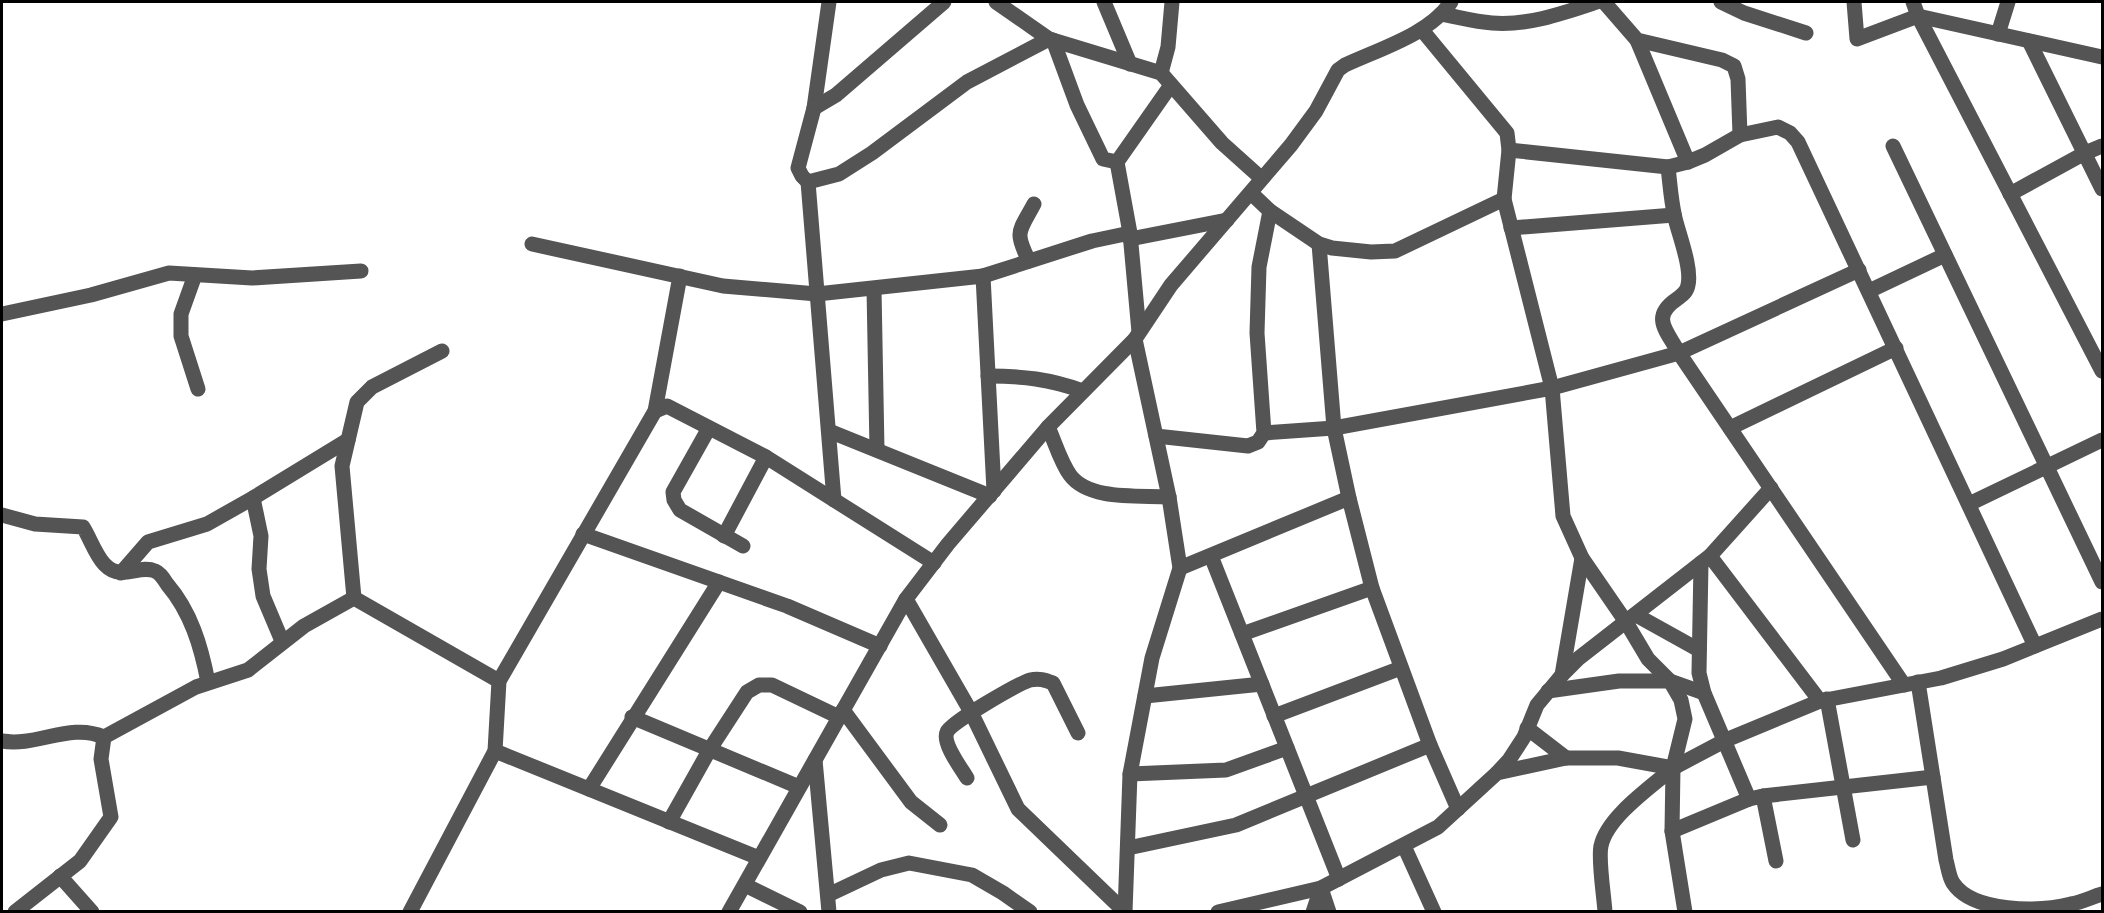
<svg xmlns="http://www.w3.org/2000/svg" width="2104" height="913" font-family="Helvetica,sans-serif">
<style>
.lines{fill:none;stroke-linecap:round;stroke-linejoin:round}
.minor{stroke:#545454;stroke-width:15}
</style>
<rect width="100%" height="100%" fill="#fff"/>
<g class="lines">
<g class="minor">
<path d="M829 2 814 108 798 168 802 176 808 182 839 174 872 153 967 82 1049 39"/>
<path d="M996 2 1049 39 1161 73 1222 143 1261 178"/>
<path d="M1104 2 1130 64"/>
<path d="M1604 2 1637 40 1722 60 1734 66 1738 79 1740 135"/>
<path d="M1721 2 1744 13 1806 33"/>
<path d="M1854 2 1857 39 1918 16 2102 57"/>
<path d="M1913 2 1918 16 2102 371"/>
<path d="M1441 14C1458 17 1475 22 1492 23 1528 26 1564 13 1597 2"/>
<path d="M1422 30 1507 133 1509 150 1504 199 1552 388 1563 516 1582 558 1626 622 1648 659 1670 681 1681 700 1685 719 1673 768 1672 831 1685 912"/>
<path d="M1998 34 2008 2"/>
<path d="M1053 40 1077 105 1103 159 1117 162"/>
<path d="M1637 40 1688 162"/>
<path d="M2029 41 2102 189"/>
<path d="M1161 73 1168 47 1172 2"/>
<path d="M814 108 836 95 944 2"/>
<path d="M1893 146 2102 582"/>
<path d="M1509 150 1668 167 1688 162 1705 155 1740 135 1778 127 1790 133 1798 142 2035 646"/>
<path d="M1668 167C1670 184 1671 201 1675 218 1679 235 1692 268 1688 285 1687 292 1682 295 1677 299 1650 317 1667 331 1679 353L1904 685"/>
<path d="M808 182 834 500"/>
<path d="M1251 193 1270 211 1319 244 1332 248 1371 252 1395 251 1504 199"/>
<path d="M2010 194 2085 153 2102 146"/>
<path d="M1511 228 1674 215"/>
<path d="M1130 239 1227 220"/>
<path d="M532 244 723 286 817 294 983 276 994 491"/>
<path d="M1319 244 1334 428 1349 498 1372 588 1430 745 1458 809"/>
<path d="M1029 261C1014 231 1019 232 1034 204"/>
<path d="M195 275 181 314V336L198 389"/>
<path d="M983 276 1092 241 1130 233"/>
<path d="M874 289 877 450"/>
<path d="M1869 291 1945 255"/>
<path d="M2 314 91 295 169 273 252 278 361 271"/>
<path d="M1139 332 1130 233 1117 162 1171 85"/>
<path d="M988 376C1023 376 1049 379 1083 391"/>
<path d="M655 411 667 406 766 457 934 563"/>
<path d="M1048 427C1055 442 1060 461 1070 475 1089 501 1140 495 1169 497"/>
<path d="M709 428 673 492 674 500 680 510 743 546"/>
<path d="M1730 428 1896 348"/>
<path d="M829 431 990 496"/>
<path d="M1264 433 1334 428 1552 388 1679 353 1859 270"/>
<path d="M1156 436 1248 446 1258 442 1264 433 1257 333 1259 267 1270 211"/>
<path d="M253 498 261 536 259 569 263 596 282 641"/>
<path d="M1969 504 2102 440"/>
<path d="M2 515 35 524 83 527C94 544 101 577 127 572 136 571 146 567 155 571 160 573 164 579 167 584 191 612 201 646 208 682"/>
<path d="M583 534 787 606 880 646"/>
<path d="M724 536 766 457"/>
<path d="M1211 556 1339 879"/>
<path d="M1710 556 1820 701"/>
<path d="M1701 563 1699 673 1704 693 1749 799"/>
<path d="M1180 568 1349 498"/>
<path d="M121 573 148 542 207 524 253 498 348 440"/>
<path d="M354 598 342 466 357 402 372 387 442 351"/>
<path d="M354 598 499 681"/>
<path d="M906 599 971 712 1018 809 1125 912"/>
<path d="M1636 615 1699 650"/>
<path d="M1242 634 1372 588"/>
<path d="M1562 675 1582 558"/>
<path d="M1918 682 1946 860C1948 867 1949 877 1953 883 1973 913 2039 912 2071 904 2082 902 2092 897 2102 894"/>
<path d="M1548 691 1619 681H1670L1704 693"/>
<path d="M1145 696 1262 684"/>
<path d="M1827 699 1853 840"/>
<path d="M843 710 911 802 940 825"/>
<path d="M1274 716 1401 668"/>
<path d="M632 717 799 787"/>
<path d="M1527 728 1566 758"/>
<path d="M104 737 196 687 248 670 304 626 354 598"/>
<path d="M2 741C37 747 70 722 104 737"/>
<path d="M495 751 759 858"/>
<path d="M815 760 829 912"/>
<path d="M1497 773 1509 760 1524 737 1537 705 1562 675 1579 658 1710 556 1771 488"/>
<path d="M1130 774 1226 770 1287 748"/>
<path d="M967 778C961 768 942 743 947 732 951 722 1018 684 1030 680 1039 678 1045 680 1053 683L1078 733"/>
<path d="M589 789 719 582"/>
<path d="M1763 796 1776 861"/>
<path d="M669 822 710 749 747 692 759 685H772L839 717"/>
<path d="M1672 831 1749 799 1763 796 1933 777"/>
<path d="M1404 846 1434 912"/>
<path d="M1128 848 1236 825 1430 745"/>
<path d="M60 876 92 912"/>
<path d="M745 885 800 912"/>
<path d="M828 895 881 870 909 863 972 875 1003 893 1030 912"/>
<path d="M15 912 80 861 111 817 101 759 104 737"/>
<path d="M410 912 495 751 499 681 655 411 680 276"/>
<path d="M729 912 906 599 948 544 1048 427 1135 339 1171 285 1291 145 1316 111 1338 70 1345 65C1379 49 1430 34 1451 2"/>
<path d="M1125 912 1130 774 1152 658 1180 568 1169 497 1135 339"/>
<path d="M1218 912 1321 888 1329 912"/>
<path d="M1313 912 1321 888 1438 827 1497 773 1566 758H1618L1673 768 1726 740 1820 701 1941 678 2003 659 2102 619"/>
<path d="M1605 912C1604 896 1598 859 1601 846 1607 817 1651 787 1673 768"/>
</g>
</g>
<rect width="2104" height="913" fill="none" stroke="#000000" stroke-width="6"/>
</svg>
